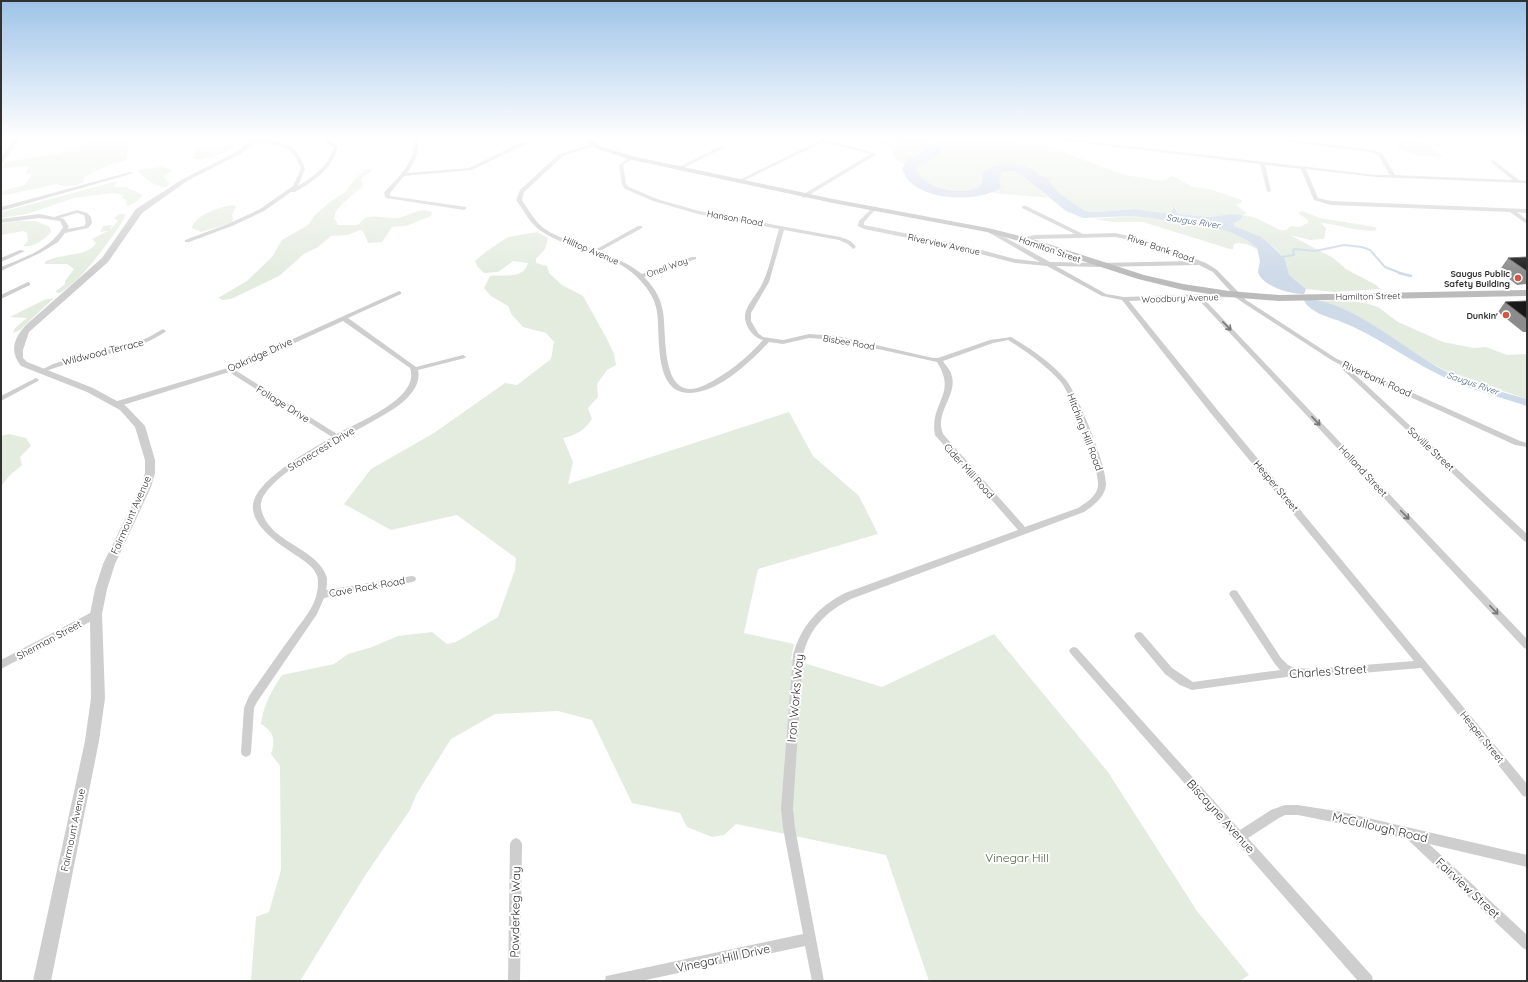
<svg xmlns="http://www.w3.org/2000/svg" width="1528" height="982" font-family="Quicksand,sans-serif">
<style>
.green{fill:#e4ece0}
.water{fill:#cfdae9}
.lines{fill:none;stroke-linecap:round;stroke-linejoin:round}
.stream-far1{stroke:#cfdae9;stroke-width:2}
.stream{stroke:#cfdae9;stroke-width:2.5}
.minor{fill:#cecece;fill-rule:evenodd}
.tertiary{fill:#cecece;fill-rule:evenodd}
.secondary{fill:#bbb;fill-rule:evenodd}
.wall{fill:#8c8c8c}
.building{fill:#181818;stroke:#5d5d5d}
.oneway{stroke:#787878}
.poi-dot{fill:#d35647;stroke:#fff;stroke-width:1.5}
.labels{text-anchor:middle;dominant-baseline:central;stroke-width:4;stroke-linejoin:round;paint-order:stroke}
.far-street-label{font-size:9px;fill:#313131;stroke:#fff}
.far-water-label{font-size:9px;font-style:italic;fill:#47648b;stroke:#fff}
.far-poi-label{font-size:9px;font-weight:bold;fill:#313131;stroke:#fff;text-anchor:end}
.street-label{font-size:10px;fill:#313131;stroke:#fff}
.near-street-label{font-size:12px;fill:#313131;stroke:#fff}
.near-park-label{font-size:12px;fill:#4d6842;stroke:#fff}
</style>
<rect width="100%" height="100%" fill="#fff"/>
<g class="green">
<path d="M89 137H131L126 161C110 163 97 170 84 177V182C77 187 64 187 57 184L6 195 1 194 5 190 25 185 32 174 25 173 29 167 27 166 3 168 5 162 60 153 70 148 75 149 86 143 69 140Z"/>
<path d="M857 137 916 144 923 146 924 149 904 163H901L893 156C891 141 868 141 857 137Z"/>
<path d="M915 137H990L1006 141 1041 144 1125 175 1156 180H1165L1172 176 1193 187 1209 189 1242 200V202L1236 205 1247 213 1242 215 1254 217 1280 230H1286L1291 226 1299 227 1308 223V220L1298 213 1302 211 1320 218 1375 227 1377 230C1362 233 1337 224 1321 223L1326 228 1324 239 1310 240 1290 235 1333 258 1346 269 1376 285 1380 289 1334 292 1306 289 1289 275 1285 259 1273 246 1255 235 1234 226 1235 214 1210 217 1178 214 1175 206 1171 214 1135 209 1096 212 1085 211 1059 193 1039 174 1023 166 1011 164 996 166 985 171 981 176 982 183 978 188C961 193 923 190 916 170L921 164 939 156 941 147 930 141Z"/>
<path d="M1390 139 1451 145 1427 146 1443 156 1440 157 1417 155 1401 150 1397 147V144Z"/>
<path d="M230 145 233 146C230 153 201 161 194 159V152L205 147Z"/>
<path d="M161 167 174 170 164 176V178L170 183 167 187C157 188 143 178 138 170Z"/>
<path d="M365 169H370L371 171 361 179 363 186 343 203 336 211 334 218 338 225H357C362 223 362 218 369 217 378 215 387 219 397 218 408 217 420 206 432 212L431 216 406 226 392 227 382 242 368 243 363 231 360 230 348 235 331 236 318 247 304 254 279 276 231 299 223 300 218 298 247 281 272 257 282 240 308 225 315 215 331 201 344 193 353 181Z"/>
<path d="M1007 171 1019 173 1049 198 993 193 999 185C998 178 1000 173 1007 171Z"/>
<path d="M114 182H117L114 187H126L143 195 137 201 128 206H127L126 200 122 198 124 195 112 193 74 198 27 214 1 218V212Z"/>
<path d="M234 205 236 207 232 214 233 220 231 223 201 232 192 228C195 215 221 206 234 205Z"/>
<path d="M120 214H125L124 219C108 243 84 278 60 293L55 292 65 284V281L74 269 67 264H45V262C58 253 90 257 96 243L92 239 108 231 100 232 103 226 112 225 110 230 118 221 114 218Z"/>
<path d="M1133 216C1165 219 1239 222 1258 250 1251 246 1242 241 1234 244L1233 249H1230L1143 222H1113L1093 219Z"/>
<path d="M19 221H35L50 227 51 232C45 239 33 248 23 246L28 241 27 233 24 231 1 235V224Z"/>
<path d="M537 232 548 238 545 249 536 259V263L547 266 549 273 562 285 583 296 607 339 614 354 616 365 607 370 597 384 598 397 588 408 592 419C584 431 576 435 563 438L573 462 568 484 789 412 813 456 859 496 878 534 758 569 744 633 794 644 791 659 882 687 994 634 1108 772 1197 911 1249 975 1240 981H929L886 855 736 824 724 835 712 837 687 827 680 813 632 803 592 720 558 711 495 714 451 739 416 795 410 810 366 874 300 981H251L256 917 269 912 281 870 280 766 271 754C276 740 274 732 261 724 263 706 272 690 282 675L334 664 348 654 372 647 398 636 432 632 447 644 456 642 498 617 515 570 516 558 457 515 391 530 344 504 371 469 434 433 505 383 517 385 551 359 554 342 546 333 523 327 512 315 508 306 491 296 484 288 490 276C502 274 524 280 528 263L513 261 498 272 484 273 477 266 475 261 487 251 508 237Z"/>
<path d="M54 298 20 330 13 333 15 328 27 318 10 317 44 300Z"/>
<path d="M1347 300 1365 303 1378 307 1398 322 1443 342 1474 348 1486 347 1507 355 1527 354V399L1450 373 1431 363 1359 317 1344 309 1316 301Z"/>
<path d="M9 434 26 438 31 446 20 457 22 465 10 475 1 486V436Z"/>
</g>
<g class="water">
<path d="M862 137C880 137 898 136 916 138 925 139 936 147 942 147L939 156 921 164 917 168V172C928 190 959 194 978 188L982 183V173C996 162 1017 161 1033 170 1036 172 1041 177 1046 178 1055 180 1066 176 1076 177L1055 178 1048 181 1059 193 1085 211 1096 212 1135 209 1171 214 1174 206 1178 214 1210 217 1232 214 1241 215 1242 218 1234 223V226L1261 237 1272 246 1285 259 1289 275 1306 289 1304 294C1291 295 1262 286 1258 272L1260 261 1257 248 1247 240 1230 232 1214 228 1152 218 1133 216 1083 218 1066 211 1019 173 1010 171 1002 173 999 181 1001 188C979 202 929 201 910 182 906 178 904 173 902 168L907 160 923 151V146L912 143Z"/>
<path d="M1304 300C1347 296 1409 354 1449 373 1473 384 1501 392 1527 399V406C1503 398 1478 392 1455 382 1414 365 1379 336 1337 320 1327 317 1308 311 1304 300Z"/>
</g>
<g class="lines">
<path class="stream-far1" d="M1281 257 1294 255 1293 250 1295 249 1315 251 1344 245 1362 247 1370 250 1385 267 1403 274"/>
<path class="stream" d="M1399 273 1411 276"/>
<g class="minor">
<path d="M16 137H21L3 162H1V158Z"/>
<path d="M413 137H417C420 152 415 162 407 173L469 168 524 141 534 137H542L528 143 472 170 404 176 390 193V196L466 207V209L464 210 386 198 384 193C398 176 418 162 413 137Z"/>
<path d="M666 137H670V138L668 139Z"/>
<path d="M1034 137H1052L1376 175H1390L1378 155 1370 152 1248 137H1266L1373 150 1382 153 1395 175 1513 180 1491 162V161L1493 160 1519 180 1527 181V183L1376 177 1306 169 1318 198 1331 201 1527 209V213L1517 212 1527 220V224L1510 212 1331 205 1314 200 1301 169 1265 165 1271 191 1269 192 1267 191 1260 164Z"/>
<path d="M322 138H326L338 147C332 169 314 181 295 192H291L264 211 232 226 189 242H185V240L228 224 260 209 293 186 301 169C293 144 278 144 255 143L253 142V141C278 138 298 143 305 169L298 186C314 177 328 166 334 147L322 140Z"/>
<path d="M823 139 877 154 804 198 801 196 802 195 871 154 823 142 739 183 735 182Z"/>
<path d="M593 144 597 145 563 156 524 192 522 200C527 208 532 216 538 223 551 237 578 243 595 250L638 226H642V228L600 251 629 265 642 274 692 257H696V259L644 277C654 287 661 298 663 312 667 336 660 406 705 385 727 374 746 359 763 340 753 338 744 325 745 315 746 305 759 292 763 282 770 267 774 245 779 229L698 214 653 201 625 189 622 184 619 165 630 157H632V159L623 165 626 184 629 187 657 199 699 211 840 237C847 239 852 241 856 247L853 249 848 244 839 240 784 230 769 282 751 313V321L758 333 763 337 783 340 809 334 837 336 933 358H938L990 340 1011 337C1030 348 1052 363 1066 380 1078 395 1107 466 1106 485 1105 497 1093 506 1084 512L851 599C826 612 810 627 803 655L793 808 795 828 824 981H812L805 946 641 981H605L606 976 611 975 803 934 783 828 781 808 793 655C801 626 818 607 845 593L1018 530 935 435C929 402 958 395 937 362L837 340 809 338 783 344 769 342C751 361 724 387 698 392 652 401 661 339 657 312 655 297 646 286 636 276 610 251 570 251 541 231 530 224 524 210 516 200L520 190 559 154ZM1008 340C1025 350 1048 367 1061 382 1072 397 1100 467 1098 486 1097 496 1086 503 1078 508L1025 527 943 434C941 428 940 422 942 416 946 400 958 388 950 371 948 368 945 364 943 361L993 343Z"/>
<path d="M721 146 725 147 679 170 675 169Z"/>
<path d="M130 172 134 173 1 211V207Z"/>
<path d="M1022 206H1026L1083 234 1115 233 1144 239 1206 263 1217 270 1246 300 1337 359 1520 441 1527 443V447L1515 445 1349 369 1527 534V542L1524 541 1341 368 1340 367 1341 365 1333 361 1242 302 1235 297 1203 298 1527 639V649L1524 648 1197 298 1129 301 1215 407 1527 784V797L1523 796 1421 668 1314 677 1294 676 1192 690 1180 685 1165 674 1136 639 1134 636 1136 633 1139 632 1142 633 1172 668 1193 682 1280 670 1275 664 1231 597 1229 594 1231 591 1234 590 1237 591 1281 658 1288 665 1295 668 1314 669 1414 661 1209 411 1122 300 1102 296 1047 266 1015 263 958 248 864 229 858 226 859 221 873 207 876 209 864 222V225L959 244 1015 259 1040 262 986 231V229H990L1050 262 1099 263 1192 261 1143 242 1115 237 1034 239 1022 240V238L1034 235 1075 234 1022 208ZM1199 265 1213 272 1232 293 1124 297 1106 294 1056 266 1099 267Z"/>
<path d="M77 210 87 213 91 217 92 223 88 228 65 233 58 242 40 253 1 271V267C23 258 51 249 63 227L60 221 39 218 1 223V219L39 214 54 217ZM77 213 84 215 86 223 84 226 67 229 69 227 64 219 60 218Z"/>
<path d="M20 250 25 251 1 262V258Z"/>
<path d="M28 282 30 283V285L1 299V295Z"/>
<path d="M399 291 401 292V294L348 318 416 367 463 355 466 357 465 358 418 370C421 383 412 394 403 402 374 426 269 468 261 503 260 507 262 512 263 515 274 544 319 549 327 578 327 582 327 587 326 590L412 576 415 577 416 579 415 581 412 582 324 598 317 614 257 702 254 708 251 752 250 755 246 757 242 755 241 752 244 708 249 696C264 675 278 654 293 634 302 621 315 607 317 592 318 589 318 584 318 580 317 568 303 560 294 554 279 544 251 526 253 505 255 480 312 449 332 437L229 372 120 406H117L113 404 114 402 231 367ZM343 321 410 368C421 398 358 422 337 434L235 370Z"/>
<path d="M163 329 166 331 165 332C129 356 84 355 44 372L42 373 39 371 53 364 69 359 135 343 149 337Z"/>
<path d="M36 378 39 380 38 381 1 401V396Z"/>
<path d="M96 610 99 611 101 614 99 617 1 669V660Z"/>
<path d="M1074 647 1077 648 1240 830 1271 810 1285 805H1298L1342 812 1527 855V867L1429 844 1527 935V950L1523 948 1407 839 1342 824 1298 815H1285L1279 818 1248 838 1372 976 1373 981H1358L1071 654 1069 651 1071 648Z"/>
<path d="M516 838 520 840 522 844 520 981H508L510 844 512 840Z"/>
</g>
<path class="tertiary" d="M255 137H263L240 154 187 181 142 213 108 262 29 332 23 350V358L27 362 93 388 126 406 145 426 155 460V473L151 487 115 564 107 589 102 614 105 698 99 741 51 981H33L85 741 91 698 90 614 95 589 103 564 141 487 145 473V460L135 427 120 410 87 392 21 366C9 351 14 338 26 325L102 258 136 209 183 179 236 152Z"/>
<path class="secondary" d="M579 137H587L600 146 632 156 833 199 988 228 1036 240 1144 275 1183 284 1229 291 1279 295 1527 290V296L1279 301 1229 297 1183 290 1138 279 1030 244 987 232 833 203 628 159 596 148Z"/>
</g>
<g class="wall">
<path d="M1527 257V284L1517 285 1499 271 1508 258Z"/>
<path d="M1527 301V332H1523L1498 312 1505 302Z"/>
</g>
<g class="building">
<path d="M1527 257V271L1508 258Z"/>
<path d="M1527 301V319L1505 302Z"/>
</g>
<defs><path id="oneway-shaft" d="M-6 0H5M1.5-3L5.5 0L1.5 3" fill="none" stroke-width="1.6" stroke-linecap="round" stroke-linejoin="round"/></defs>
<g class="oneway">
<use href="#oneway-shaft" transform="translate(1227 326) rotate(46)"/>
<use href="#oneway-shaft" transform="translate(1316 421) rotate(47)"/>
<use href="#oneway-shaft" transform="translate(1405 515) rotate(46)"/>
<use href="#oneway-shaft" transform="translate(1494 610) rotate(47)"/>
</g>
<linearGradient id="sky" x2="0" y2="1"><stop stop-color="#9ec3e8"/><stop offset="0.5" stop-color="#fff"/><stop offset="1" stop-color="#fff" stop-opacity="0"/></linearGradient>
<rect width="1528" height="275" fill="url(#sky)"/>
<g class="poi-dot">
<circle cx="1518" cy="278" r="4"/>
<circle cx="1506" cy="315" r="4"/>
</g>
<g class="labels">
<g class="far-street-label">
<text transform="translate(735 218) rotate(10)">Hanson Road</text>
<text transform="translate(944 244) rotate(12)">Riverview Avenue</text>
<text transform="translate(1161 248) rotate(19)">River Bank Road</text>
<text transform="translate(1050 249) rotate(19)">Hamilton Street</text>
<text transform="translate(591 250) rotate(23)">Hilltop Avenue</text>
<text transform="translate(667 267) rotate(-20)">Oneil Way</text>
<text transform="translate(1368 296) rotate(-1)">Hamilton Street</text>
<text transform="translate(1180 298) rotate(-2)">Woodbury Avenue</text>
<text transform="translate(849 342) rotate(10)">Bisbee Road</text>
</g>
<g class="far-water-label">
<text transform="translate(1193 221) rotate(9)">Saugus River</text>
<text transform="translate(1473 383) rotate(19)">Saugus River</text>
</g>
<g class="far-poi-label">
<text x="1510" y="273">Saugus Public<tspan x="1510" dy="10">Safety Building</tspan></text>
<text x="1498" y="315">Dunkin'</text>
</g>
<g class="street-label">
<text transform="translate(103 352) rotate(-14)">Wildwood Terrace</text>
<text transform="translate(260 355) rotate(-24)">Oakridge Drive</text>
<text transform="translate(1377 379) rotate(24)">Riverbank Road</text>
<text transform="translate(283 404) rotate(32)">Foliage Drive</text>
<text transform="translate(1085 432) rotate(69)">Hitching Hill Road</text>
<text transform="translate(321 449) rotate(-31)">Stonecrest Drive</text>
<text transform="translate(1431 449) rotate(43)">Saville Street</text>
<text transform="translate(969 471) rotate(48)">Cider Mill Road</text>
<text transform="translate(1363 471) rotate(47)">Holland Street</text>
<text transform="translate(1276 486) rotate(50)">Hesper Street</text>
<text transform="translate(131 515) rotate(-66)">Fairmount Avenue</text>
<text transform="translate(367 587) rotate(-10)">Cave Rock Road</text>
<text transform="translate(49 640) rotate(-28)">Sherman Street</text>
<text transform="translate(1482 737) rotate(51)">Hesper Street</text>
<text transform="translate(73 830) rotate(-78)">Fairmount Avenue</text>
</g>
<g class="near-street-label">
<text transform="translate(1328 671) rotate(-4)">Charles Street</text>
<text transform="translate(795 698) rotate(-85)">Iron Works Way</text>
<text transform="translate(1221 816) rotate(48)">Biscayne Avenue</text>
<text transform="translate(1380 827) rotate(13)">McCullough Road</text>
<text transform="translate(1468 888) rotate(43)">Fairview Street</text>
<text transform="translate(515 912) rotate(-89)">Powderkeg Way</text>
<text transform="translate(723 958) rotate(-12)">Vinegar Hill Drive</text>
</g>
<g class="near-park-label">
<text x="1017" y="857">Vinegar Hill</text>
</g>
</g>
<rect width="1528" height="982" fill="none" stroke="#313131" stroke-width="4"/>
</svg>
